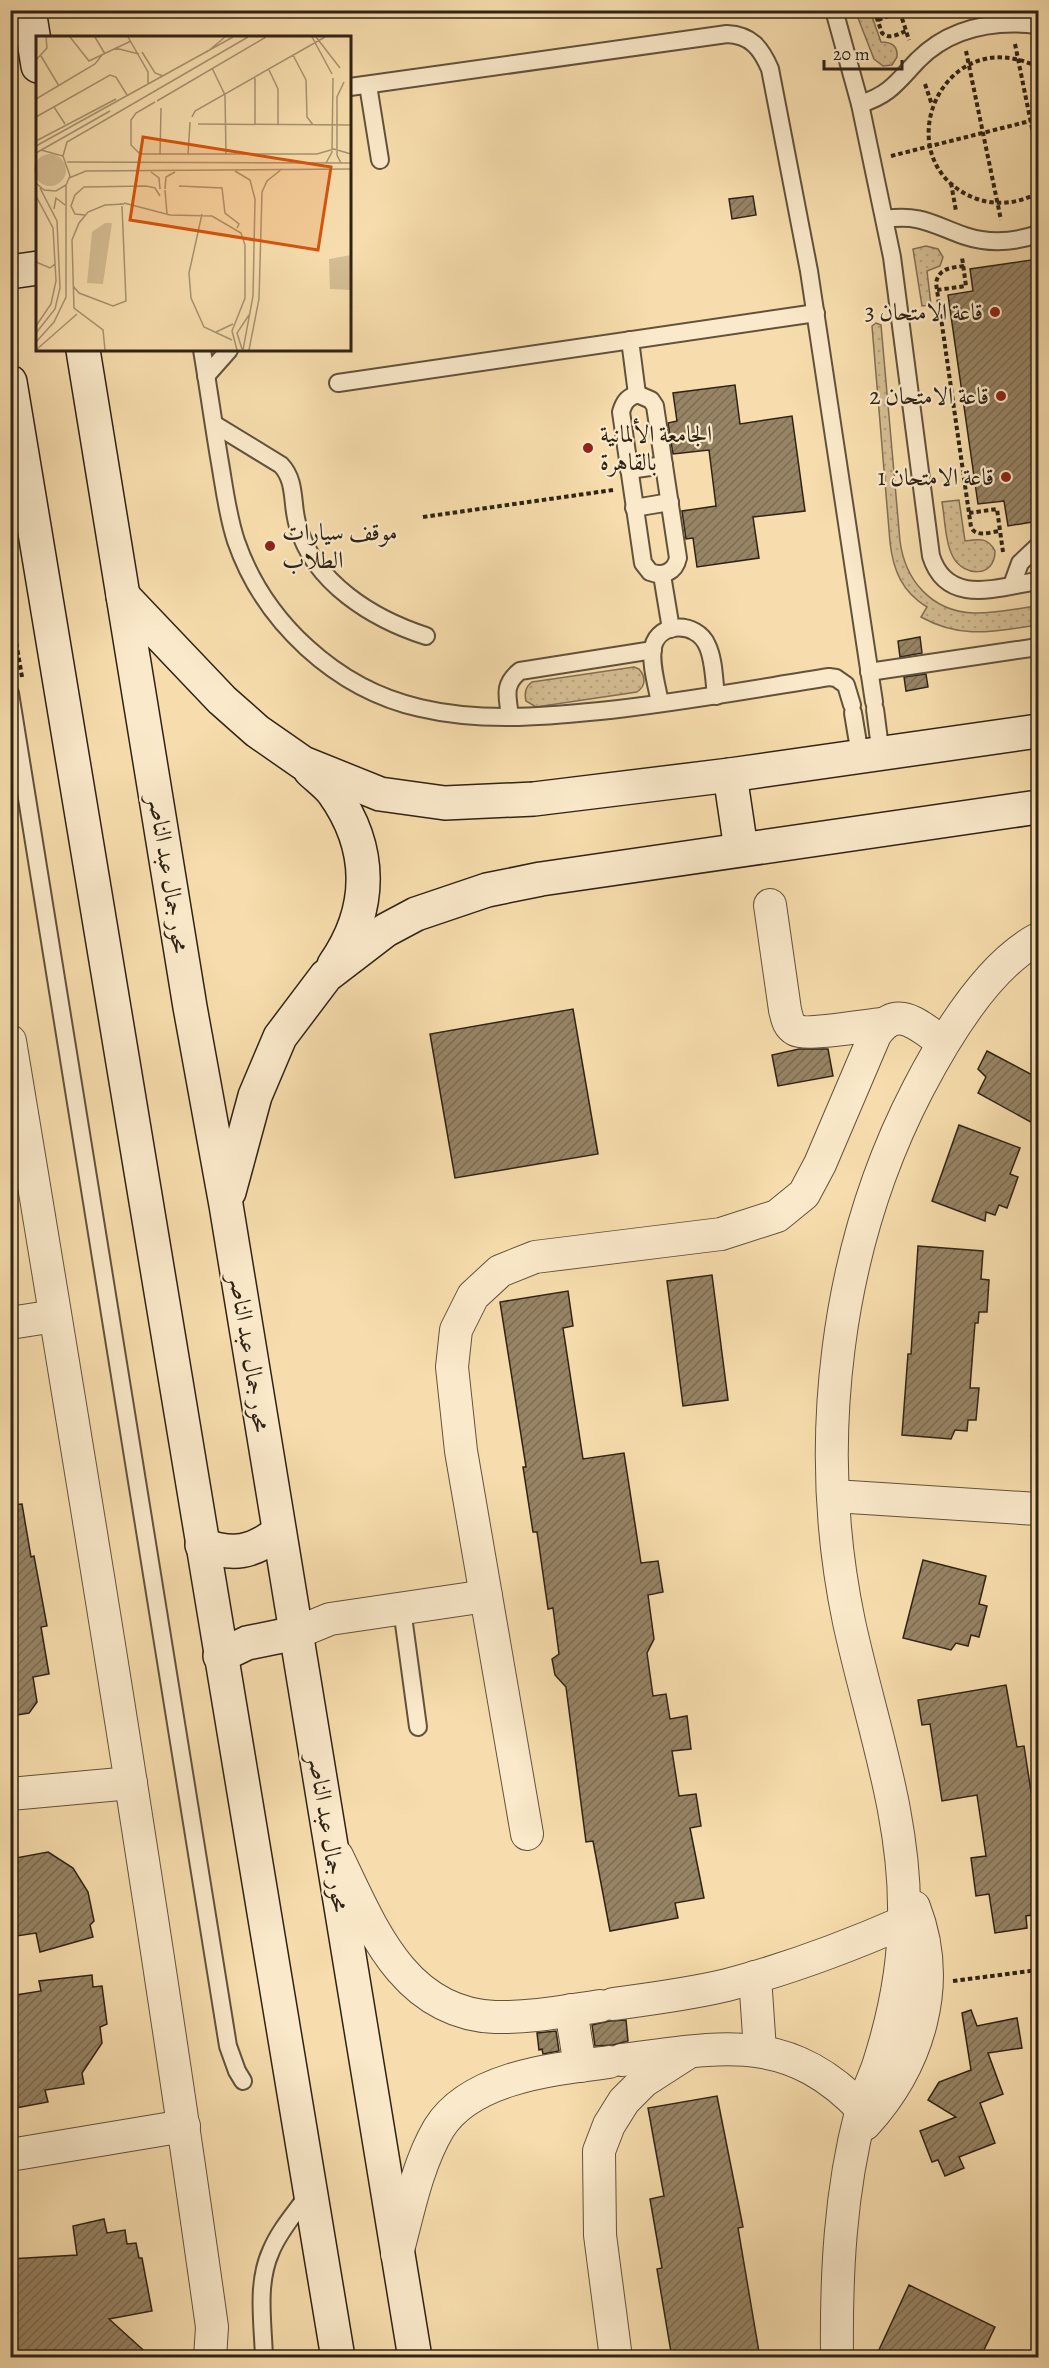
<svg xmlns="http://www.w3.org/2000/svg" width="1049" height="2368" font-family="Alegreya,Amiri,serif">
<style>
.grass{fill:url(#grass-dots);stroke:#827054;stroke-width:1.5}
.building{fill:url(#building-hatch);stroke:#2f2316;stroke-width:1.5}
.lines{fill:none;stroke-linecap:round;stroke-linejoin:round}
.lane-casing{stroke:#61523c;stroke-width:20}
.street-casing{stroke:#61523c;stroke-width:34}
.secondary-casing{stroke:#2f2316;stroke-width:36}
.path{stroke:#2f2316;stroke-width:4;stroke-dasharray:4.5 3;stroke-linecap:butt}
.lane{stroke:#fae9ca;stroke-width:16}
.street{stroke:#fae9ca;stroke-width:32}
.secondary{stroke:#fae9ca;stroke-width:33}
.poi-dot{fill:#8f2418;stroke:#fae9ca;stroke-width:2}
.labels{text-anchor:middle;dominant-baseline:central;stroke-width:4.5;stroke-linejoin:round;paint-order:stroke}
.poi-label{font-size:24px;fill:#2f2316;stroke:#fae9ca;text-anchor:end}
.street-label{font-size:24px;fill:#2f2316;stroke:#fae9ca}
.inset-road{fill:none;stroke:#a79371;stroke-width:1.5}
.view{fill:#d6540d;fill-opacity:0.15;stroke:#d6540d;stroke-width:3}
.inset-edge{fill:none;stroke:#2f2316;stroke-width:3}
</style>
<defs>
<pattern id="grass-dots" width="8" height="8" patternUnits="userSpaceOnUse" patternTransform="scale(1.5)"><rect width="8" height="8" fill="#d5bd93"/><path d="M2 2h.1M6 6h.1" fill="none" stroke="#b7a27e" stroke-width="1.8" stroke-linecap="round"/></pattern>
<pattern id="building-hatch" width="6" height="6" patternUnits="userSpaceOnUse" patternTransform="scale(1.5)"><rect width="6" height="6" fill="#978465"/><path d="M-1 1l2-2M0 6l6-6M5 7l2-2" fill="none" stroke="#7c6c52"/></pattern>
</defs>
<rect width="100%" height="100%" fill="#f7ddad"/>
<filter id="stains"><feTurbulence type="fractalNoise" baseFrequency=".00333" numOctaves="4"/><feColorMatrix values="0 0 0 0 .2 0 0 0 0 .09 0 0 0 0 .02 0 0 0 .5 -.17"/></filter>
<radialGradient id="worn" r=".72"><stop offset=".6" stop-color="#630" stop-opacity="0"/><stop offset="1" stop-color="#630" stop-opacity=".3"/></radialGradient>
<g class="grass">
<path d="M865 10 870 11 881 42C892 42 898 46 897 57L892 65 883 66 874 59 856 13Z"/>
<path d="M926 246 938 249 943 257 940 266 927 271 931 305 922 306 913 249Z"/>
<path d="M876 323 881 325 900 541C905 580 931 611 973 613 994 614 1018 608 1038 606V625C995 631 962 640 921 617L927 607C902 592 893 570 890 542L872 326Z"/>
<path d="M959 500 965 541C979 539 988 537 995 551 995 578 964 577 953 557 945 542 945 519 942 502Z"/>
<path d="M634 667 639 669C646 677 646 686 637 692L536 707 526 701C524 693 525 687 532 682Z"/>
</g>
<g class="building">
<path d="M753 196 756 215 732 219 729 199Z"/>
<path d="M1038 259V521L1008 526 1004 501 978 504 948 295 973 291 970 269Z"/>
<path d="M735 385 740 424 792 416 805 511 753 517 759 558 697 567 693 538 686 539 682 511 716 506 709 450 673 454 668 423 677 421 673 393Z"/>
<path d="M920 637 922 653 900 657 898 641Z"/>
<path d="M926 674 928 687 906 691 904 677Z"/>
<path d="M573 1009 598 1154 455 1178 430 1034Z"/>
<path d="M799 1049H828L833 1076 778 1086 772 1055Z"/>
<path d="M987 1051 1038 1078V1126L978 1093 986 1077 978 1069Z"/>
<path d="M959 1125 1020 1148 1010 1174 1018 1177 1007 1208 999 1205 995 1215 986 1212 985 1221 932 1201Z"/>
<path d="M918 1246 983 1251 981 1279 989 1280 987 1312H979L978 1323H975L970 1388H979L976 1420H968L967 1431 955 1430 951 1439 902 1435 908 1354H911Z"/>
<path d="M712 1275 728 1400 683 1406 667 1281Z"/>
<path d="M568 1291 573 1326 563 1328 583 1459 624 1453 641 1563 658 1561 663 1592 648 1595 654 1639 647 1653 653 1696 666 1694 670 1719 687 1716 691 1749 672 1751 679 1796 696 1794 701 1826 690 1828 704 1898 675 1903 678 1918 610 1931 593 1841 586 1842 566 1687 555 1675 552 1659 559 1654 553 1608 548 1609 537 1532H533L523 1467H526L500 1302Z"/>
<path d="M22 1504 31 1557 34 1556 47 1626 41 1627 49 1674 33 1677 37 1702 29 1713 10 1716V1505Z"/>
<path d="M923 1560 986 1576 979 1604 987 1606 979 1637 971 1635 968 1646 956 1643 951 1650 903 1638Z"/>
<path d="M1006 1685 1017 1747 1024 1746 1036 1824H1038V1914L1026 1916 1027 1928 995 1933 989 1894 976 1896 971 1858 986 1856 977 1795 942 1801 930 1724 922 1725 918 1700Z"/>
<path d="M48 1852 73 1868 88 1892 94 1921 90 1925 93 1937 40 1952 36 1933 10 1937V1859Z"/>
<path d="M92 1975 93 1987 102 1986 107 2024 100 2027 102 2043 82 2073 84 2084 45 2090 48 2102 10 2109V1996L41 1991 39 1981Z"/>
<path d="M971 2010 977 2026 1017 2018 1022 2048 988 2053 1003 2094 980 2103 995 2143 959 2157 964 2168 945 2176 938 2160 932 2162 920 2131 956 2117 928 2100 939 2082 971 2070 962 2013Z"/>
<path d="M626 2020 628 2041 613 2045 595 2046 592 2025 609 2021Z"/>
<path d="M556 2031 559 2051 543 2054 542 2049 539 2050 537 2033Z"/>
<path d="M717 2096 743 2227 738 2228 760 2358H672L657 2269 662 2268 650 2199 664 2196 648 2108Z"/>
<path d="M104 2219 107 2233 125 2230 127 2244 136 2243 139 2258H142L152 2311 109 2319 152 2358H10V2259L77 2255 73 2226Z"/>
<path d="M909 2285 995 2327 980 2358H890L878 2352Z"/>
</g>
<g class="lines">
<defs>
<g id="lane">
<path d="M834 10 860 104 892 257 931 556C947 607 998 587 1038 581"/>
<path d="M368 85 380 160"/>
<path d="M350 87 727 34C751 35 761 48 770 69L809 271 874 702"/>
<path d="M860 104C890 95 898 81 918 60 951 27 994 20 1038 25"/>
<path d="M885 219C922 214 933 225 965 236 989 244 1015 242 1038 234"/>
<path d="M630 340 637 394"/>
<path d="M202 350C208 385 213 421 219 457 224 485 227 514 236 541 264 622 336 689 420 708 479 722 541 717 600 711 677 703 753 689 829 677L836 678 846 685 852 705"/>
<path d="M206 376 229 350"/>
<path d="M338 383 816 313"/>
<path d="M637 394 651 400 655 406 678 558C675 572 663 577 650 572L643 563 621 412C624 402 627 398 637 394Z"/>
<path d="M214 424 281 465C297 482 291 505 298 526 314 583 373 619 426 636"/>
<path d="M629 470 664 465"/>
<path d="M634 508 670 502"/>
<path d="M662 575 671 629"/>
<path d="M1012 585 1020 563 1038 546"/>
<path d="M869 672 1038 647"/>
<path d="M10 693 228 2046 237 2071 243 2081"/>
<path d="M660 703C657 686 650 664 653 647 659 621 697 622 707 645 714 659 714 680 716 696"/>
<path d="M875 709 879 740"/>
<path d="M853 713 858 743"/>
<path d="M510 717C508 697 502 685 520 671L653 650"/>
<path d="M402 1609 418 1727"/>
<path d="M264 2358C263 2322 256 2284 271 2251 280 2229 297 2211 310 2192"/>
</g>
<g id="street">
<path d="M770 905 785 1010C787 1018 788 1026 796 1030 807 1036 867 1025 883 1024"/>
<path d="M10 1041C81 1469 152 1897 212 2327L210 2358"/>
<path d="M10 1323 55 1316"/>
<path d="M834 1496 1038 1509"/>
<path d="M296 1633 330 1619 486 1596"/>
<path d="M10 1794 131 1783"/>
<path d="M527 1834 461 1451 452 1367 456 1330 473 1296 500 1271 535 1257 721 1234 777 1216 804 1194 820 1164 875 1035C897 1002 918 1026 943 1042"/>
<path d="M337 1856C371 1926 403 2013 495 2017 530 2018 566 2011 600 2006"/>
<path d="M755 1977 760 2050"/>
<path d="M613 2004C651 1999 690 1994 727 1985 788 1969 847 1947 904 1922"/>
<path d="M571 2010 580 2066"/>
<path d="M622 2060C719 2048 787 2030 862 2109"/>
<path d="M865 2124C919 2065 944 1984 914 1907"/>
<path d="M10 2155 184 2126"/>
<path d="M397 2254C408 2213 417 2165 439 2128 471 2077 554 2069 609 2062"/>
<path d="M616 2358 600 2235 599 2151 609 2125 624 2101 644 2081 689 2052"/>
<path d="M837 2358C836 2275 840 2192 861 2112 865 2095 874 2079 879 2063 894 2016 904 1965 904 1916 906 1816 870 1719 849 1622 812 1445 835 1249 918 1089 944 1039 987 966 1038 939"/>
</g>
<g id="secondary">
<path d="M29 10 38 66"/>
<path d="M10 272 38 268"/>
<path d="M83 350 190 1007 226 1205 415 2358"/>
<path d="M10 382 338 2358"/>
<path d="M123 596 222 700 257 731 303 763 380 794 445 803 534 799 730 775 1038 731"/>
<path d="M310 770C317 777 327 784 333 792 373 848 373 909 334 965"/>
<path d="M730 775 741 849"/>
<path d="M229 1192 255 1096 280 1037 326 976 386 930 416 914 487 890 541 879 1038 807"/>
<path d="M202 1545C234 1556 252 1553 279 1532"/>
<path d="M220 1656 247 1643 296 1633"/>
</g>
</defs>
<use href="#lane" class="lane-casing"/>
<use href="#street" class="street-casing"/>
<use href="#secondary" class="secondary-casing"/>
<g class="path">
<path d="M874 10 882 33C890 40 898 34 906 31"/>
<path d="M878 20 900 12 909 40"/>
<path d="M1015 44 1038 158"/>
<path d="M966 51 1001 220"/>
<path d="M1038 67C940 19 882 164 977 199 998 206 1019 203 1038 193"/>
<path d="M925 84 932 105"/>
<path d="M891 156 1038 119"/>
<path d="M951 183 956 211"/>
<path d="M964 266C950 268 939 268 936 283L971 527C976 538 990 532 1000 531"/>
<path d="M937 290 966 286 962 257"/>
<path d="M969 513 997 509 1003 552"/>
<path d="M423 517 613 490"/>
<path d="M10 606 22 677"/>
<path d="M1038 1385V1403"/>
<path d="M1031 1437 1038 1435"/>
<path d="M953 1981 1038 1970"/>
</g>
<use href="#lane" class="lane"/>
<use href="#street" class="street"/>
<use href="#secondary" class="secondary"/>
</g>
<g class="poi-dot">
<circle cx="995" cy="312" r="6"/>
<circle cx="1001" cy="396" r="6"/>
<circle cx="588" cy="448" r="6"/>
<circle cx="1006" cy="477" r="6"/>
<circle cx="270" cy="546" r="6"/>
</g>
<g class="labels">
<g class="poi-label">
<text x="983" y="312">قاعة الامتحان 3</text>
<text x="989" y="396">قاعة الامتحان 2</text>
<text x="600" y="434" text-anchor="start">الجامعة الألمانية<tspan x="600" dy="28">بالقاهرة</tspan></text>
<text x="994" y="477">قاعة الامتحان 1</text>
<text x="282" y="532" text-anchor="start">موقف سيارات<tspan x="282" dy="28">الطلاب</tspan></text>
</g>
<g class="street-label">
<text transform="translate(169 874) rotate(81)">محور جمال عبد الناصر</text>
<text transform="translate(250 1353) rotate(81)">محور جمال عبد الناصر</text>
<text transform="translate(329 1833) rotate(81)">محور جمال عبد الناصر</text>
</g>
</g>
<g transform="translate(36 36)">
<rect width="315" height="315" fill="#f7ddad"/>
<path d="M-2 134a16 16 0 1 1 32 0a16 16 0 1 1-32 0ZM69 187H76L67 248 51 247 56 196ZM315 219V254L294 253 293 223Z" fill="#d5bd93"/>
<path class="inset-road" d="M34 1 53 25 95 5M59 1 69 18M92 1 112 36V48M276 1 296 38M280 1 304 32M79 12 103 18M106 16 119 37 127 40M171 16 189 1M257 19 270 44 271 81 277 89M5 20 23 50M0 24 11 12 10 1M176 32 189 59 190 119M233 34 242 53V88M219 42V89M0 63 59 28 66 19M121 65 230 1M119 66 100 77 95 84V109L104 118H281L298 113 315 118M18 71 29 88M0 81 74 39 80 41 91 59M156 81 159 75 289 1M162 88 315 89M0 105 80 63M0 110 197 1M0 117 74 75M124 119 125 72M152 119 154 86M27 120 31 106 212 1M31 126 315 127M290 127 296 116 297 42M305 127 301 119V61L308 46M199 135 214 144 219 163 217 260 207 314M115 136 123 142 124 153M33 142 50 135 315 133M0 147 8 154 20 155 30 149 34 140 27 120 5 114M143 150 186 152 189 177 203 188 201 192M129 153 130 141 139 136M129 154 131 178M0 160 17 192 20 245 15 268 0 290M88 167 134 179 176 180 205 197 209 209V262L196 295 201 314M18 173 20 162 29 169M166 178 153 237 155 262 168 291 196 304M49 179 39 178 35 170 39 159 48 151 110 150 119 152 124 160M0 226 14 232 19 228M37 250 43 257 77 270 90 265 86 170M180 296 197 288M0 297 19 273 24 252 21 185 4 152M0 306 18 286 30 261V149M206 313 201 297 213 279M0 314 41 278M69 314 67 294 38 272 36 204 43 187 52 176 69 169 88 168H84M213 314 223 263 226 156 231 145 246 133"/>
<path class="view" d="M107 101 295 131 282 214 94 184Z"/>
<rect width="315" height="315" class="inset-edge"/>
</g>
<rect width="1049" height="2368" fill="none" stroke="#f7ddad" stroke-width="36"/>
<rect x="12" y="12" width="1025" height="2344" fill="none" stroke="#2f2316" stroke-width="3"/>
<rect x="18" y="18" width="1013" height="2332" fill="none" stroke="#2f2316" stroke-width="1.5"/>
<path d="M824 60v9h78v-9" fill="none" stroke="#2f2316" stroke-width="3"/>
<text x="833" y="60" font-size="18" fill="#2f2316" stroke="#fae9ca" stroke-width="4.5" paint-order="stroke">20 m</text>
<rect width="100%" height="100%" filter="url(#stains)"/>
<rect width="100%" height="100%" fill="url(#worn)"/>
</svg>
